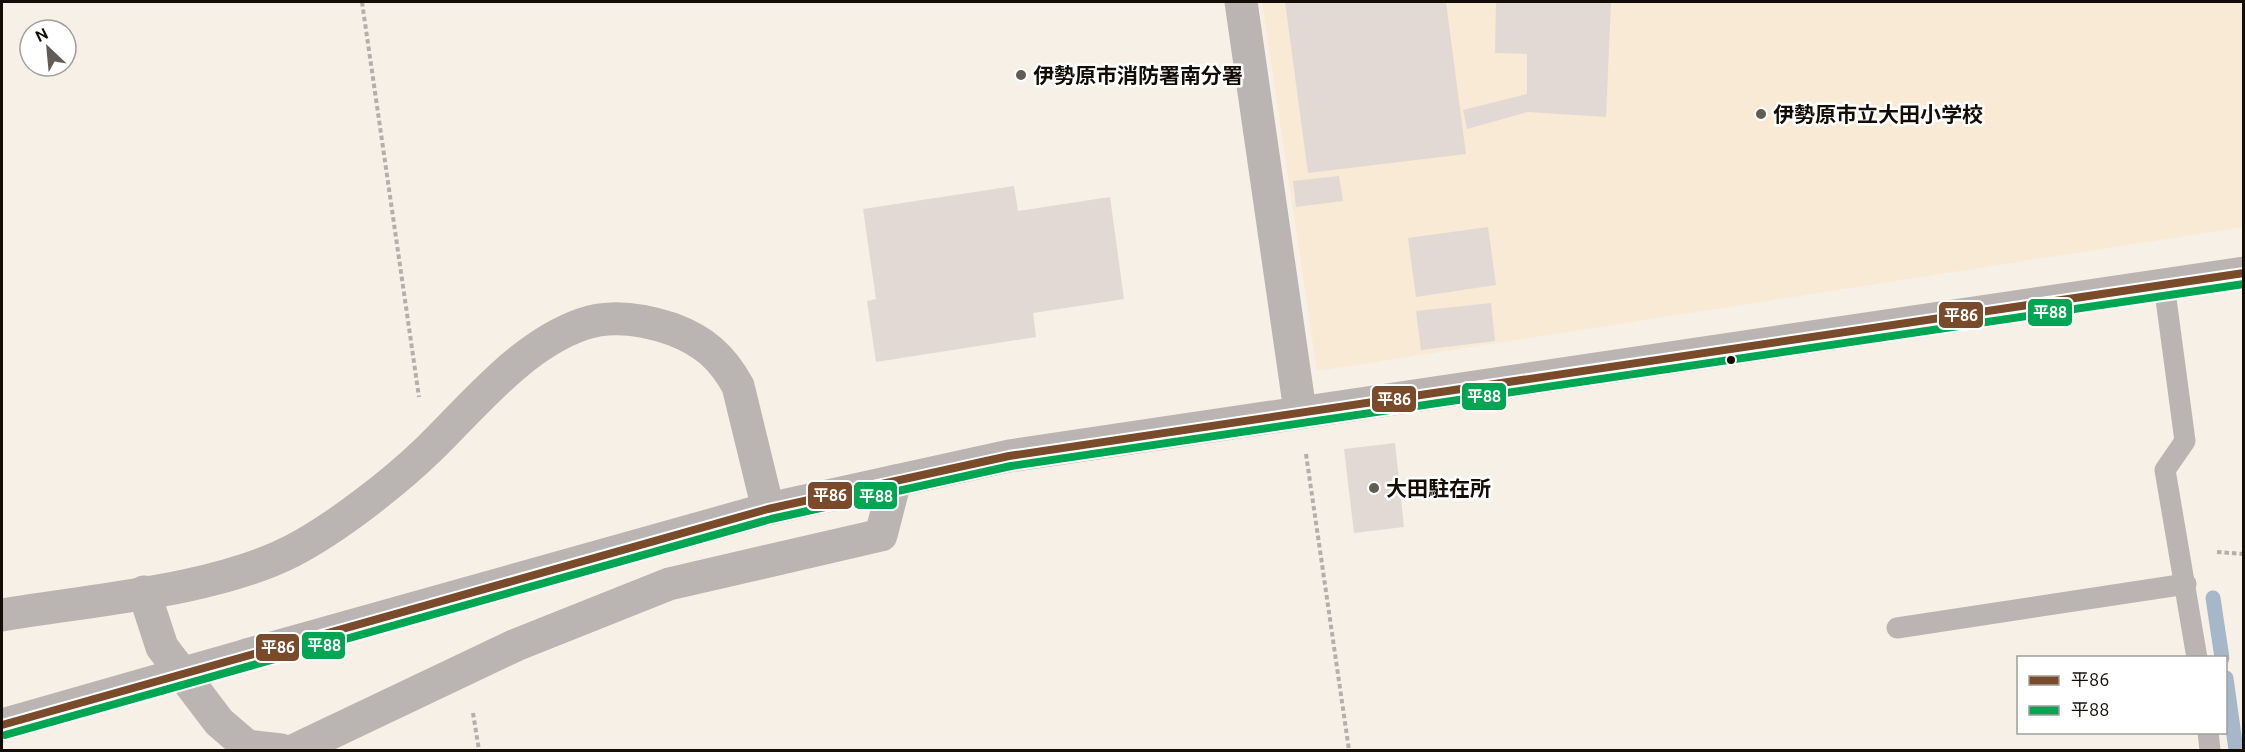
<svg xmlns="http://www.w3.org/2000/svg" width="2245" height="752" font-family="Ubuntu,'Noto Sans JP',sans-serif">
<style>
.built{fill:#f9ead5}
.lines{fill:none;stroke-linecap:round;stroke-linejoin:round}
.stream{stroke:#a4b8ca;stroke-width:15}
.building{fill:#e2d9d4}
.path{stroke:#b3afaa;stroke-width:4;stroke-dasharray:4.5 3;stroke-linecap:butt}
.service{stroke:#bab5b2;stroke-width:21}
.minor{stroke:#bab5b2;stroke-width:33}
.tertiary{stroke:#bab5b2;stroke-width:33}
.tertiary-bridge{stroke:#bab5b2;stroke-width:33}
.bus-1-casing{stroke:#fff;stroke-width:12}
.bus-2-casing{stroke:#fff;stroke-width:12}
.bus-1{stroke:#7a4b2a;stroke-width:8}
.bus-2{stroke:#00a651;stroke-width:8}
.poi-dot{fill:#635c54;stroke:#fff;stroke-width:2}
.bus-dot{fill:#130d06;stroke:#fff;stroke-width:2}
.labels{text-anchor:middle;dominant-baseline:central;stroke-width:5;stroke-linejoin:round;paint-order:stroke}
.poi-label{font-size:21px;font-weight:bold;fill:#130d06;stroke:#fff;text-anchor:start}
.line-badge{stroke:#fff;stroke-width:2}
.badge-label{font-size:16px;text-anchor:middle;font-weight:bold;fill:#fff}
</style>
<rect width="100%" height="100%" fill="#f7f0e6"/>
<path class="built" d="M1262 2H2243V227L1317 371Z"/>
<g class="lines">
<g class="stream">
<path d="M2213 598 2222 658"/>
<path d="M2226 678 2236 750"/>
</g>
</g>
<g class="building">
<path d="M1285 2H1446L1466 154 1308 173Z"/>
<path d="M1496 2H1611L1606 117 1528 112 1467 129 1463 110 1527 94V54L1495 53Z"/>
<path d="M1339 176 1343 201 1296 207 1293 181Z"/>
<path d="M1014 186 1018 211 1110 197 1124 299 1033 313 1036 337 876 362 867 301 876 299 863 209Z"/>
<path d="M1488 227 1496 285 1416 297 1408 238Z"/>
<path d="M1491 303 1495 341 1421 350 1416 311Z"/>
<path d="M1395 443 1404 527 1354 533 1344 449Z"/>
</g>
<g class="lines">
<g class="path">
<path d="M362 2 419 397"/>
<path d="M1306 454 1349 750"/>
<path d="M2217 552 2244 554"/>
<path d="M473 713 479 750"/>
</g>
<g class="service">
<path d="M2164 284 2185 441 2165 470 2197 658"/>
<path d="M1897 628 2186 584"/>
<path d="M2208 732 2210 750"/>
</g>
<g class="minor">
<path d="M1241 2 1300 411"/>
<path d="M144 592 162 647 219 722 247 746 281 750"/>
<path d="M295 750 516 645 669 584 881 535 895 481"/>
</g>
<g class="tertiary">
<path d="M2 615C90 600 214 591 292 551 336 528 394 483 430 448 475 404 522 345 583 324 612 314 645 320 672 329 704 341 722 357 738 386L768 509"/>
<path d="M247 655 768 509 1009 456 2244 273"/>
</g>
<path class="tertiary-bridge" d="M2 725 247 655"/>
<defs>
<path id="bus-1" d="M2 725 768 509 1009 456 2244 273"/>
<path id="bus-2" d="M5 735 771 519 1011 466 2244 284"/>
</defs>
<use href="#bus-1" class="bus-1-casing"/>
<use href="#bus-2" class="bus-2-casing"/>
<use href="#bus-1" class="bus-1"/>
<use href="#bus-2" class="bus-2"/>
</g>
<g class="poi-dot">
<circle cx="1021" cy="75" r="6"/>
<circle cx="1761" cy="114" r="6"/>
<circle cx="1374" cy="488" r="6"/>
</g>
<circle class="bus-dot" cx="1731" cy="360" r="5"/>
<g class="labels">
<g class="poi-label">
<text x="1033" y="75">伊勢原市消防署南分署</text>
<text x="1773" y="114">伊勢原市立大田小学校</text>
<text x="1386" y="488">大田駐在所</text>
</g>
</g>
<g class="line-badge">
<rect x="2027" y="298" width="46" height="29" rx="6" fill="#00a651"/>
<rect x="1938" y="301" width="46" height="28" rx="6" fill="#7a4b2a"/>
<rect x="1461" y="382" width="46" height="29" rx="6" fill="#00a651"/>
<rect x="1371" y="385" width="46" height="28" rx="6" fill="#7a4b2a"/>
<rect x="807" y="481" width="46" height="29" rx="6" fill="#7a4b2a"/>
<rect x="853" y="481" width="45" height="29" rx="6" fill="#00a651"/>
<rect x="301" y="631" width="45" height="29" rx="6" fill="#00a651"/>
<rect x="255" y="633" width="45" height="29" rx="6" fill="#7a4b2a"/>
</g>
<g class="badge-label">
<text x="2050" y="318">平88</text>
<text x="1961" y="321">平86</text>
<text x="1484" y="402">平88</text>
<text x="1394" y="405">平86</text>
<text x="830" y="501">平86</text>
<text x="876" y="502">平88</text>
<text x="324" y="651">平88</text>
<text x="278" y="653">平86</text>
</g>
<rect width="2245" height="752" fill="none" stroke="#130d06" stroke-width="6"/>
<rect x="2017" y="656" width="210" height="78" fill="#ffffff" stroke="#a19e9b" stroke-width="1.5"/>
<rect x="2029" y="676" width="30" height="9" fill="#7a4b2a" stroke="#a19e9b" stroke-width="1.5"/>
<text x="2071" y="686" font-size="18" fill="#130d06">平86</text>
<rect x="2029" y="706" width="30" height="9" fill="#00a651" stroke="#a19e9b" stroke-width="1.5"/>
<text x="2071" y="716" font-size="18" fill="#130d06">平88</text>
<g transform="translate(48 48) rotate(334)"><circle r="28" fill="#ffffff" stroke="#a19e9b" stroke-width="1.5"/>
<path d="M0-4.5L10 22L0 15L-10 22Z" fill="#635c54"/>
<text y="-9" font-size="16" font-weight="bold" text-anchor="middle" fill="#130d06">N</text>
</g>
</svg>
